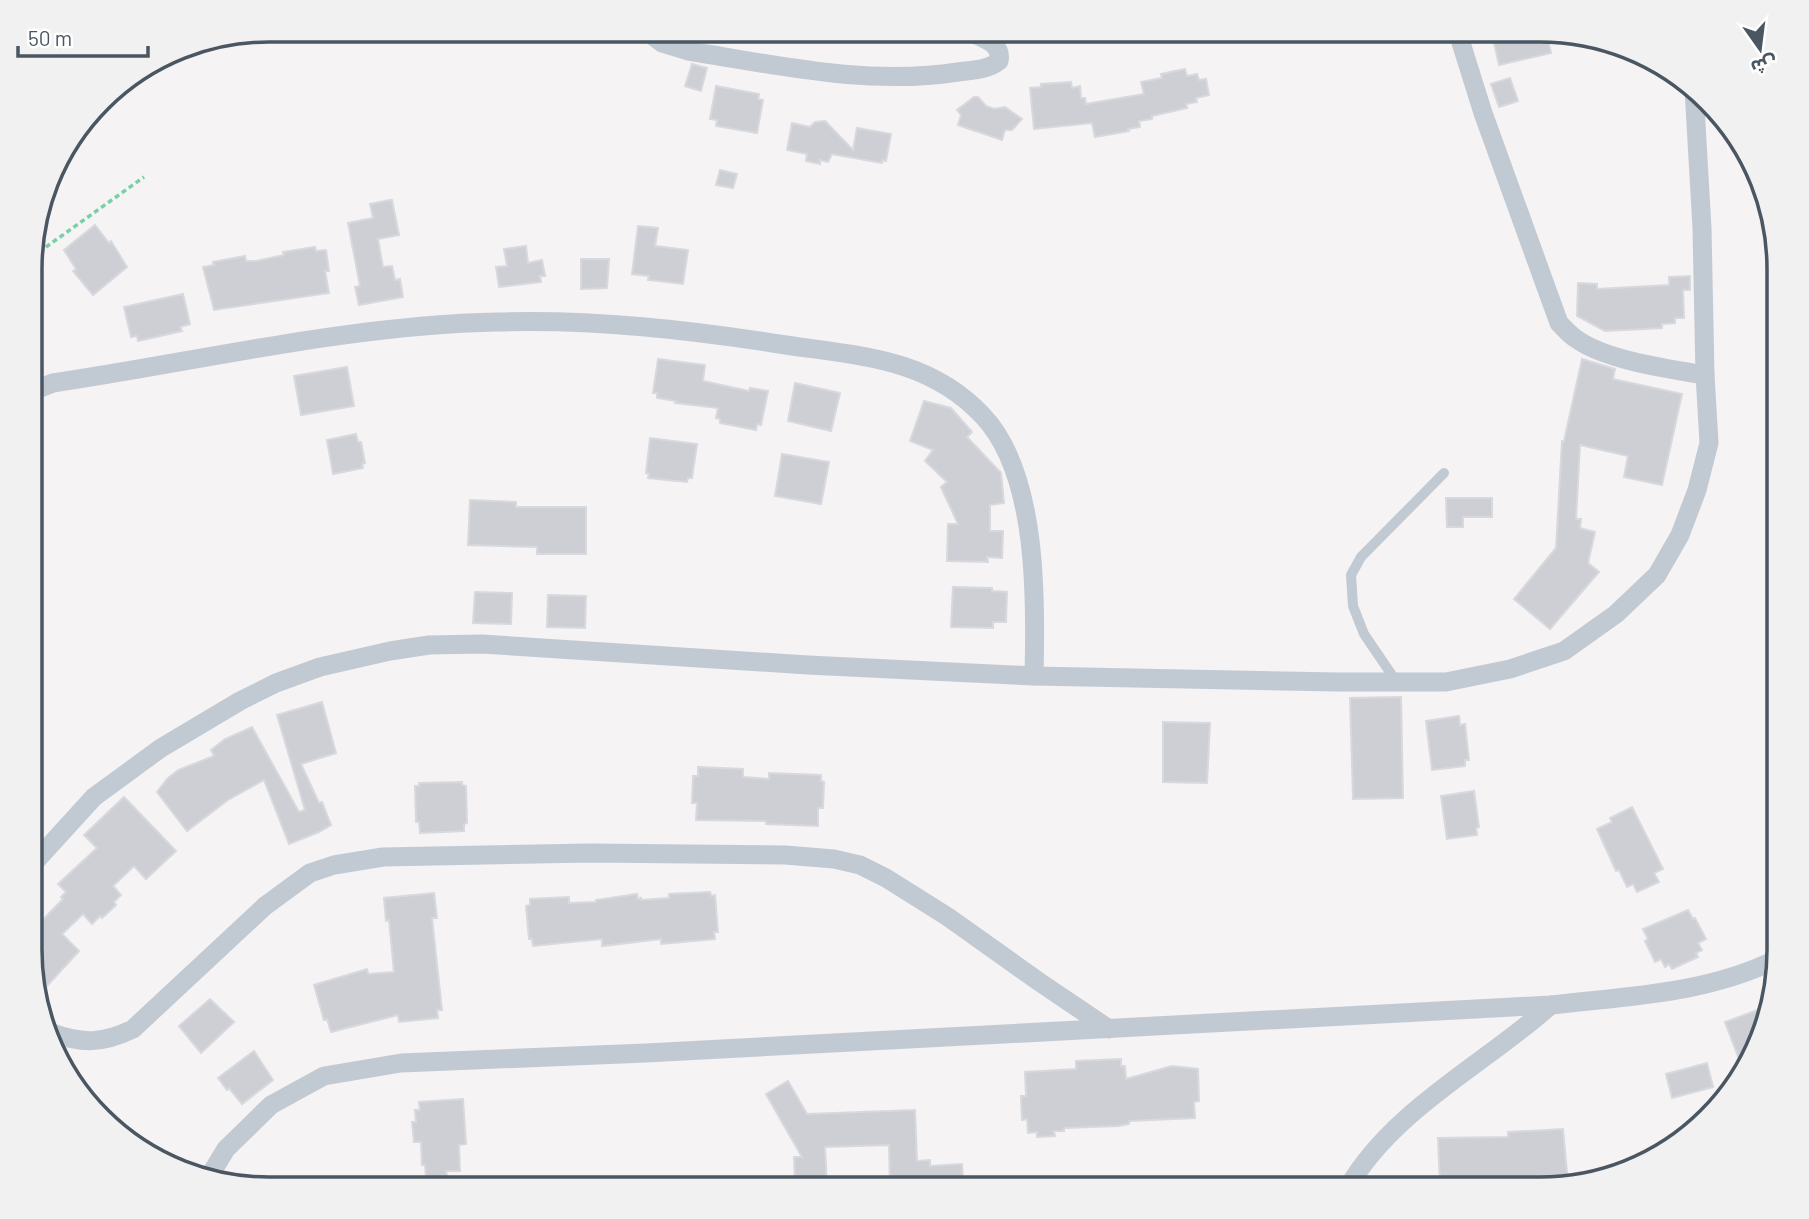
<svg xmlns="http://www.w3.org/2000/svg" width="1809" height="1219" font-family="Barlow,'Noto Sans Arabic',sans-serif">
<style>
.building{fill:#cdcfd5;stroke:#d7d9de;stroke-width:2}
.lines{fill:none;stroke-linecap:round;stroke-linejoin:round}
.path{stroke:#7ad0a6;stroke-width:3.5;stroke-dasharray:5 3.5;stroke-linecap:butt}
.lane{stroke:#c1cad2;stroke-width:10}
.street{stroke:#c1cad2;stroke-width:19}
.rim{fill:none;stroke:#4a5661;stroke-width:3.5}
</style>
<rect width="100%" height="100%" fill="#f5f3f3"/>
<g class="building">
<path d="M1491 30H1546L1551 53 1499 65Z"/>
<path d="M692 64 707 68 701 91 685 86Z"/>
<path d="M1185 69 1187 76 1197 74 1199 80 1206 79 1209 95 1196 98 1197 102 1186 104 1187 108 1152 116V119L1139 121 1140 127 1128 129 1129 131 1095 137 1092 123 1034 129 1030 88 1041 87V84L1071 82 1072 88 1080 86 1081 98H1085L1086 104 1144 94 1141 82 1162 78 1161 74Z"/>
<path d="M1510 78 1518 101 1499 107 1491 84Z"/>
<path d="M716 86 759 94 758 99 763 100 757 133 716 126 717 120 710 119Z"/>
<path d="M974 97H978L986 106 994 109 1005 107 1022 119 1012 130H1005L1002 140 958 125 961 115 957 110Z"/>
<path d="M825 121 853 150 857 128 891 134 886 161 882 160V163L832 154 828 162 820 160V164L806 161 807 154 787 150 792 123 810 127 815 122Z"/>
<path d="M720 170 737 174 733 188 716 185Z"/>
<path d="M390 200H392L399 235 378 239 383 267 392 266 395 280 400 279 403 297 359 305 355 287 360 286 348 223 373 218 370 204Z"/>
<path d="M95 225 109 243 111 241 127 267 93 295 73 271 76 269 64 250Z"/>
<path d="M638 226 658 228 655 246 688 250 683 284 648 280 649 276 632 274Z"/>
<path d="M526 246 528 263 542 260 545 276H540L541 282 499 287 496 267 507 266 504 249Z"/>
<path d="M315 247 316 251 326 250 329 271H325L329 293 214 310 203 267 214 265 213 262 245 256 246 261H256L284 255 283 252Z"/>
<path d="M581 259H609L607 288 581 289Z"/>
<path d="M1690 276V290H1683L1684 318H1675V323L1662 324V328L1605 331 1577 316 1578 283 1597 284V289L1669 285V277Z"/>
<path d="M183 294 190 324 180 327 182 331 138 341 137 336 131 337 124 307Z"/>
<path d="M658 359 705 365 703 381 749 391 750 388 768 391 761 425 757 424 756 430 720 423V419L716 418 718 408 675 403 676 401 657 398V393H653Z"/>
<path d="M1582 359 1615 369 1613 379 1682 394 1662 485 1624 477 1628 456 1580 445 1576 519H1581L1580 528 1595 532 1588 563 1599 572 1550 629 1514 599 1556 548 1562 441H1564Z"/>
<path d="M347 367 354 406 301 415 294 376Z"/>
<path d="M795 383 840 393 831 431 788 421Z"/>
<path d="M924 401 951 408 972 432 967 437 1001 473 1004 503 990 505V531H1003L1002 558 987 557 988 562 947 561 948 524H958L941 487 947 482 925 461 933 450 910 441Z"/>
<path d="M356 434 358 442H361L365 463 362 464 363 468 333 474 327 440Z"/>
<path d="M650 438 697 444 692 478H688L687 482 648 478 649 474 646 473Z"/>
<path d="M782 454 829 462 821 504 775 496Z"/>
<path d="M1446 498H1492V517H1463V527H1447Z"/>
<path d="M470 500 516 502V507H586V554H537V547L468 545Z"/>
<path d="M953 587 992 588V591L1007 592 1006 622H993V628L951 627Z"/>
<path d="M475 592 512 593 511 624 473 623Z"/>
<path d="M548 595 586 596 585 628 547 627Z"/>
<path d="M1401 697 1403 798 1353 799 1350 698Z"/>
<path d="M322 702 336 753 301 764 319 803 322 802 331 825 319 832 289 844 264 780 228 800 187 831 157 792 167 779 178 770 214 756 211 750 225 739 252 727 299 812 305 810 277 715Z"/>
<path d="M1459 716 1460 725 1465 724 1469 760H1465V766L1432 770 1426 721Z"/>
<path d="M1163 722 1210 723 1207 783 1163 782Z"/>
<path d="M698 767 743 769V777L769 779V773L821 775V781L824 782 823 808H818V826L766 824V821L696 820 697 803H692L693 776H698Z"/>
<path d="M462 782V785L466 786 467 823 464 824V831L420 833 419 822H416L415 786H419V783Z"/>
<path d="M1474 791 1479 827 1476 828 1477 835 1447 839 1441 796Z"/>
<path d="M124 797 176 851 146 879 134 866 113 886 121 895 114 902 116 905 102 918 100 916 92 924 83 914 62 934 79 951 46 987 32 973V931L63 899 61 897 66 892 58 884 97 848 84 835Z"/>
<path d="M1632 807 1663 869 1654 873 1659 882 1637 892 1633 884 1627 887 1619 870 1616 871 1597 829 1612 822 1610 818Z"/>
<path d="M710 892 711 896 715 895 718 932H714L715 939 661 944V939L602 946V939L533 946 532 939H529L526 906 530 905V899L569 897V903L596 902V900L637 894 638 899 641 898V900L669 898V894Z"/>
<path d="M434 893 437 918H432L442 1010H437L438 1018 399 1022 398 1015 331 1032 327 1019 324 1020 314 985 367 969 368 974 394 972 389 920 386 921 384 898Z"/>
<path d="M1688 910 1693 919 1695 918 1706 939 1698 943 1702 950 1696 953 1698 957 1672 969 1669 964 1665 967 1661 959 1655 962 1645 941 1648 939 1643 929Z"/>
<path d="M210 999 234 1022 201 1053 179 1026Z"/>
<path d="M1771 1005 1766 1027 1752 1054 1739 1059 1725 1022Z"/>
<path d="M254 1051 273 1080 242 1104 229 1088 227 1090 218 1078Z"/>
<path d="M1121 1059V1066H1125L1126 1079 1172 1066 1198 1069 1199 1101 1194 1102 1195 1118 1129 1121V1124L1119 1126 1064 1128V1131H1054L1055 1136 1037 1137V1132L1028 1133 1027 1119 1022 1120 1021 1096H1026L1025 1072 1076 1069V1061Z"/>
<path d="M1707 1063 1713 1087 1672 1098 1666 1074Z"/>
<path d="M788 1081 807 1114 915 1110 917 1161 930 1160V1166L962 1164 963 1180 931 1182V1185H919V1189H898L897 1186H890L889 1145 825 1147 827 1188 795 1189 794 1157H802L766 1094Z"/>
<path d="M463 1099 466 1144 459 1145 460 1171H446L447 1176 426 1178 425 1165H422L421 1142H414L412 1122H416L415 1110H420L419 1102Z"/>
<path d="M1563 1129 1568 1183 1540 1189H1521V1183L1493 1182V1189H1445L1444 1184H1440L1438 1138 1508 1137V1132Z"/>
</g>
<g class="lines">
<path class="path" d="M32 257 144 177"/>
<path class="lane" d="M1396 681 1364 634 1353 606 1351 575 1361 557 1444 473"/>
<g class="street">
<path d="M645 30 662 43 688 51C777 65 868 86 958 72 972 70 988 70 999 61 1003 42 980 38 966 30"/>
<path d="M1457 30 1483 113 1559 323C1564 328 1569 334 1575 338 1604 360 1668 369 1705 375"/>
<path d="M32 391 53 383C201 361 349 325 498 322 594 319 691 330 786 345 860 356 929 358 983 416 1038 474 1036 601 1034 676"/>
<path d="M32 865 94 797 161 748 240 701 276 683 320 667 390 651 429 645 482 644 808 665 1034 676 1338 682H1446L1510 669 1564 651 1616 614 1657 575 1680 535 1697 490 1709 443 1705 375 1702 228 1694 89"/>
<path d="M49 1032C82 1044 102 1044 133 1029L265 906 310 873 334 865 383 857 591 853 785 855 834 859 860 865 886 878 948 917 1038 981 1109 1029"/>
<path d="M207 1180 226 1149 271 1105 324 1076 401 1063 646 1053 1551 1005C1628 996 1708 994 1779 958"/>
<path d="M1347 1189C1392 1110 1485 1064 1551 1005"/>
</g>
</g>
<path d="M0 0H1809V1219H0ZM269 42H1540A227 227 0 0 1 1767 269V950A227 227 0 0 1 1540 1177H269A227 227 0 0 1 42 950V269A227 227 0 0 1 269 42Z" fill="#f1f1f2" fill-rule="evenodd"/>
<path class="rim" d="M269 42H1540A227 227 0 0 1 1767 269V950A227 227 0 0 1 1540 1177H269A227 227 0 0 1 42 950V269A227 227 0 0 1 269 42Z"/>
<g transform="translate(1760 49) rotate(166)" stroke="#ffffff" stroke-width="5" paint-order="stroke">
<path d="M0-5L12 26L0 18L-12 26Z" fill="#4a5661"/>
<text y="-10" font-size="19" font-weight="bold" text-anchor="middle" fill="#4a5661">ش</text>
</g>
<path d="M18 46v10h130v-10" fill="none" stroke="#4a5661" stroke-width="3.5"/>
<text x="28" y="46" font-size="21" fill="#4a5661" stroke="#ffffff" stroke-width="5" paint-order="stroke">50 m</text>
</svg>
